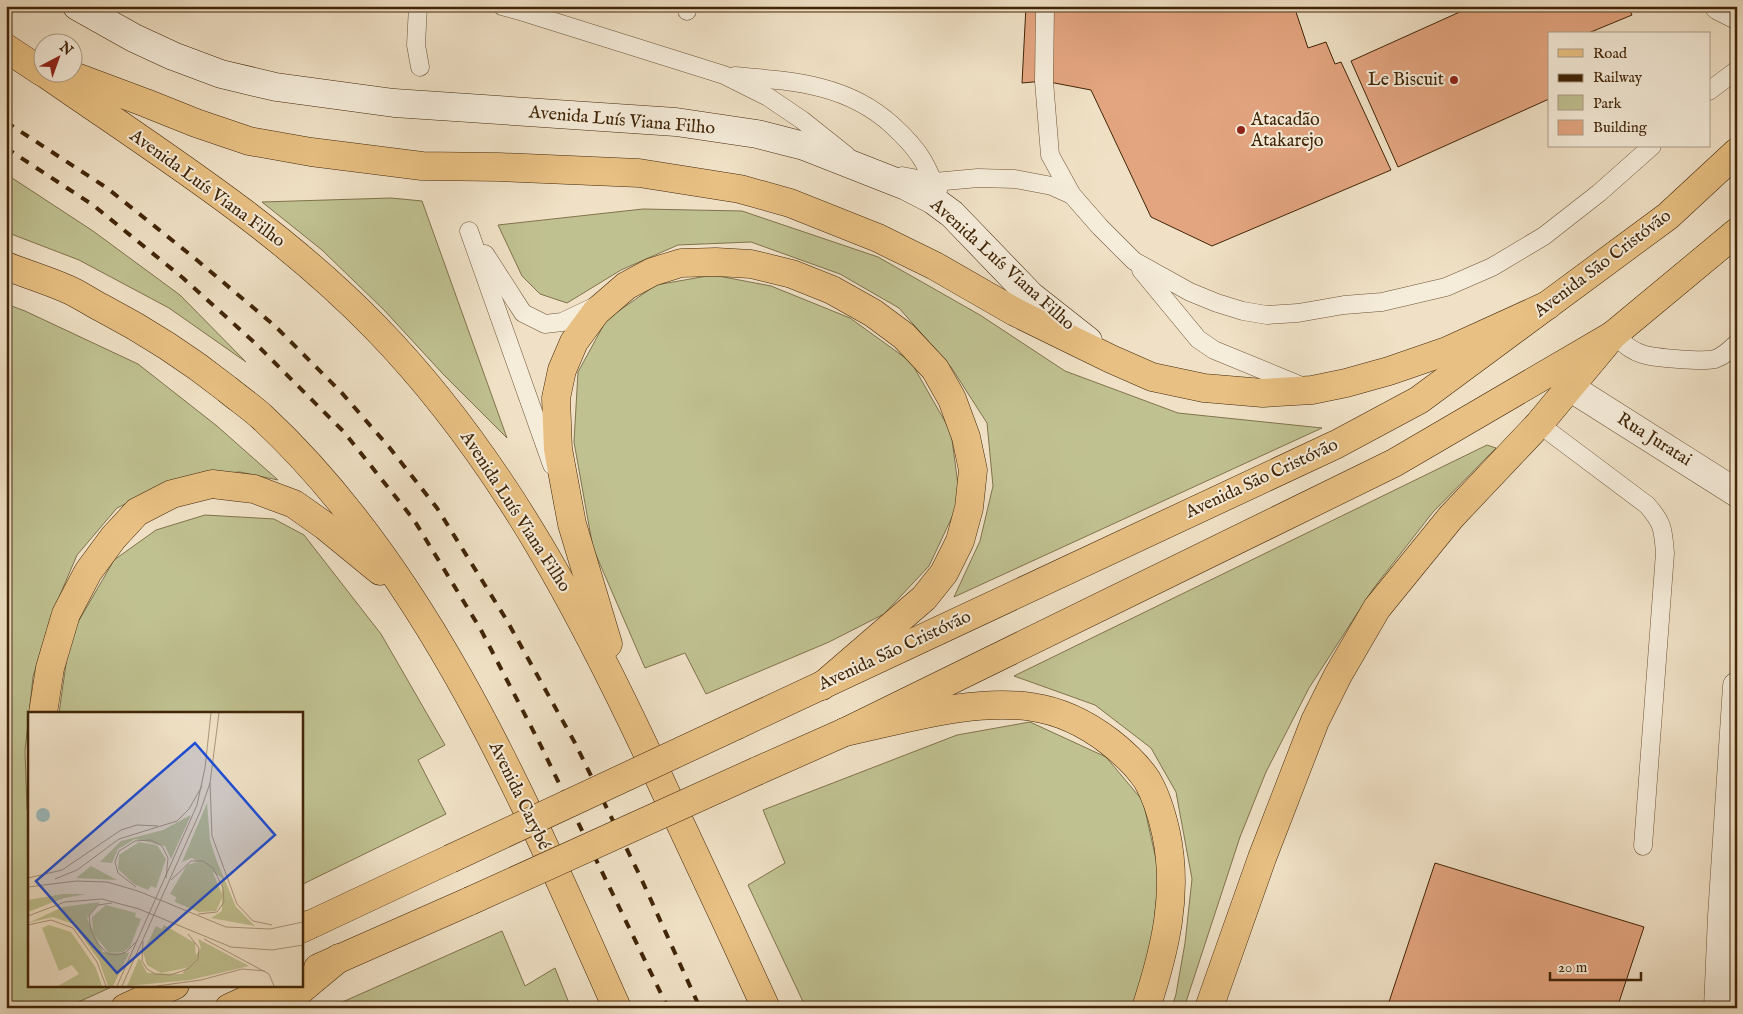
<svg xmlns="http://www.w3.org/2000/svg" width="1743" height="1014" font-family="'IM FELL English',serif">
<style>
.green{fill:#c0c191;stroke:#80734c}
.building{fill:#e3a580;stroke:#412507}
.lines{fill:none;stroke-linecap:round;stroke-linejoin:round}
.service-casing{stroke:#6d5437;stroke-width:19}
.minor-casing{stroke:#6d5437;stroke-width:29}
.secondary-casing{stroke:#412507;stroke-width:29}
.primary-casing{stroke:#412507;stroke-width:29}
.trunk-casing{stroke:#412507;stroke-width:29}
.service{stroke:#f5ecda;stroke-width:18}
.minor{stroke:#f5ecda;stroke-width:28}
.secondary{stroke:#f5ecda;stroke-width:28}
.primary{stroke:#e8c083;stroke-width:28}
.trunk{stroke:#e8c083;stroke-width:28}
.rail{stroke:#412507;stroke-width:4;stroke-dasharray:9 9;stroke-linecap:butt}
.primary-bridge-casing{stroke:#412507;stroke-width:29;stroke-linecap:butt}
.primary-bridge{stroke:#e8c083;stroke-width:28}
.poi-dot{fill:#8f2418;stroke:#f5ecda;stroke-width:2}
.labels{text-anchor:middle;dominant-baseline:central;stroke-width:4;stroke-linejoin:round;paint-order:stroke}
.poi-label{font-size:18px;fill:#412507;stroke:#f5ecda;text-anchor:end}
.street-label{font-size:18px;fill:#412507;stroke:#f5ecda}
.inset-road{fill:none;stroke:#aa967a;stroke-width:1}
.view{fill:#1d4ed8;fill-opacity:0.15;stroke:#1d4ed8;stroke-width:2.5}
.inset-edge{fill:none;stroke:#412507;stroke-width:2.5}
</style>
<rect width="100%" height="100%" fill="#f0e1c6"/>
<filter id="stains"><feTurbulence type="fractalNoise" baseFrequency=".004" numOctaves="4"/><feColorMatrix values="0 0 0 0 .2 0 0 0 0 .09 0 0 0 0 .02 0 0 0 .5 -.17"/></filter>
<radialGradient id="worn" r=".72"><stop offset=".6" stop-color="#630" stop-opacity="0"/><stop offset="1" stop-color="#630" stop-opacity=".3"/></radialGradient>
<g class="green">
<path d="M6 174 93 231 180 295 246 362 169 308 79 260 6 232Z"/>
<path d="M391 198 422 201 507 438 443 374 384 310 322 250 262 202Z"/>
<path d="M643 209 742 211 878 257 980 315 1065 371 1178 413 1322 428 954 597 980 541 993 486 987 423 951 367 899 308 840 274 751 242 678 245 621 270 567 303 540 294 522 276 498 225Z"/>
<path d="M713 275 771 286 850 318 911 362 951 432 960 500 929 566 884 614 829 642 706 694 685 653 645 668 593 548 574 442 578 372 607 319 656 285Z"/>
<path d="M6 304 25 311 138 364 217 426 278 480 240 472 204 474 157 488 117 508 77 555 51 616 33 677 25 751 27 809 29 814V985H116L65 1008H6Z"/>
<path d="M1487 445 1496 448 1433 512 1373 589 1309 688 1266 772 1240 837 1184 1008H1172L1176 994 1185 943 1192 879 1176 792 1151 748 1095 705 1014 676Z"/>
<path d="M205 515 274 519 304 535 381 634 445 745 418 760 446 814 301 885V713H59L70 636 114 560 156 530Z"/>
<path d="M1030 722 1106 757 1143 801 1159 873 1152 942 1132 1008H806L748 885 785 863 763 810 957 735Z"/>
<path d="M502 931 525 986 555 968 571 1008H329Z"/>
</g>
<g class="building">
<path d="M1026 6H1294L1308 48 1326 42 1335 64 1341 62 1391 170 1212 246 1151 217 1091 90 1044 81 1022 83Z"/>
<path d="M1473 6H1628L1632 15 1586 34H1549V99L1398 167 1351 61Z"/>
<path d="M1435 863 1644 927 1617 1008H1387Z"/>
</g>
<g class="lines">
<defs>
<g id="service">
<path d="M418 6 416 45 420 67"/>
<path d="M502 6 520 11 724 75 768 97 802 120 846 155"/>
<path d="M1045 6 1044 81 1050 155 1072 195 1100 227 1134 261 1190 292 1217 303 1243 311 1267 315 1298 313 1344 305 1382 302 1446 287 1492 267 1544 236 1599 193 1652 146"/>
<path d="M687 11V6"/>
<path d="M735 76C792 81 847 84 892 125 903 135 914 146 922 159 928 169 932 180 938 190"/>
<path d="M1709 91 1737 70"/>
<path d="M902 176 934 182 978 178 1015 179 1052 186 1072 195"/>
<path d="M469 231 552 465"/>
<path d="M485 254 523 313 545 324 562 322 598 305"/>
<path d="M1141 270 1198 339 1214 350 1304 387"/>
<path d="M1613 335C1622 342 1631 351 1642 354 1654 358 1703 362 1715 359 1724 356 1730 350 1737 343"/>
<path d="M1539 424 1647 505C1663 523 1663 529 1665 553L1643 846"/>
</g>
<g id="minor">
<path d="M1719 6 1737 15"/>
<path d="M1571 388 1737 493"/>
<path d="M1718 1008 1722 916 1737 686"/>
</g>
<path id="secondary" d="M77 6 134 38 173 56 221 74 276 87 394 103 676 122 757 134 804 146 906 186 933 200 952 214 1031 296 1088 341"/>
<g id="primary">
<path d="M737 725 1337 444 1419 400 1668 216 1737 152"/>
<path d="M757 771 845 732 1394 463 1613 335 1737 232"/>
<path d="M301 929 450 859"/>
<path d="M318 968 470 901"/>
<path d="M125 1008 175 985"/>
<path d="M229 1008 279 985"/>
</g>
<g id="trunk">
<path d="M6 48 42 72"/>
<path d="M43 72C158 152 277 226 375 327 505 460 589 626 666 793 700 865 733 936 766 1008"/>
<path d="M63 72 146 103 196 123 249 141 311 152 422 166 499 167 639 173 740 189 790 203 878 238 935 266 1015 312 1111 359 1152 377 1204 388 1263 393 1312 390 1346 383 1389 371 1447 351 1548 305"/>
<path d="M6 266C26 274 47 280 67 289 79 294 90 302 102 308 146 331 188 358 227 389 239 399 251 407 262 417 429 572 526 804 617 1008"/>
<path d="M608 644 572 524 558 449 556 398 562 370 574 342 596 312 626 286 652 272 681 263 716 262 751 264 792 274 832 290 873 313 904 336 935 369 952 399 966 437 973 470 969 508 960 541 944 573 924 598 822 686"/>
<path d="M43 713 50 668 66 614 88 572 113 538 137 512 172 494 212 484 254 489 294 504 325 526 380 571"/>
<path d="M845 732C903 720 972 698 1032 707 1060 711 1088 725 1110 742 1124 753 1137 765 1147 780 1157 797 1162 815 1166 833 1179 894 1165 950 1146 1008"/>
<path d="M301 926 309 925"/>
<path d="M279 1008 339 958"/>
<path d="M1209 1008 1262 858 1315 721 1338 675 1377 608 1451 517 1539 424 1613 335"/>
</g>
</defs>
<use href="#service" class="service-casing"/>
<use href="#minor" class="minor-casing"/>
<use href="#secondary" class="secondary-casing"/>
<use href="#primary" class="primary-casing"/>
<use href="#trunk" class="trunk-casing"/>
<use href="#service" class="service"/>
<use href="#minor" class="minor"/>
<use href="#secondary" class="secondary"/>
<use href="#primary" class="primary"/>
<use href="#trunk" class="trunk"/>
<g class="rail">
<path d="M6 122 107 188 198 261 275 326 341 392 389 447 437 508 506 619 575 743 640 876 700 1008"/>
<path d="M6 148 93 205 183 278 255 343 344 432 414 520 481 630 540 744 668 1008"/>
</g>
<defs>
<g id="primary-bridge">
<path d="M450 859 737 725"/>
<path d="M470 901 757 771"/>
</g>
</defs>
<use href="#primary-bridge" class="primary-bridge-casing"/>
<use href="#primary-bridge" class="primary-bridge"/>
</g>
<g class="poi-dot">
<circle cx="1454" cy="80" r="5"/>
<circle cx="1241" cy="130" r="5"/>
</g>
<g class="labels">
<g class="poi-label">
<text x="1444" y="80">Le Biscuit</text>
<text x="1251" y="120" text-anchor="start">Atacadão<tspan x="1251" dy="21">Atakarejo</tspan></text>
</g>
<g class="street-label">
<text transform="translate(622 121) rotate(5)">Avenida Luís Viana Filho</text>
<text transform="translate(207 189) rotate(36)">Avenida Luís Viana Filho</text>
<text transform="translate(1603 264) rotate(-37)">Avenida São Cristóvão</text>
<text transform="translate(1002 265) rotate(42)">Avenida Luís Viana Filho</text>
<text transform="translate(1654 440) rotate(32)">Rua Juratai</text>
<text transform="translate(1262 479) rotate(-25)">Avenida São Cristóvão</text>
<text transform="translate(515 512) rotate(57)">Avenida Luís Viana Filho</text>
<text transform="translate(895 651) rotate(-25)">Avenida São Cristóvão</text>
<text transform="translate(519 796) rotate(64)">Avenida Carybé</text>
</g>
</g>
<g transform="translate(28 712)">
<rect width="275" height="275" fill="#f0e1c6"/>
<path d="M179 91 182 128 188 147 208 195 227 214 183 206 194 199V166L164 146 154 150ZM163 103 143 147 137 134 107 127 90 137 84 151 72 150 93 129 135 118ZM111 130 129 133 138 147 128 176 123 174 120 178 106 172 90 157 91 143ZM169 150 183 156 195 184 188 199 171 200 147 190 148 185 142 182 159 153ZM63 154 89 168 48 166ZM35 182H59L36 186 0 200V188ZM72 190 59 206 75 240 101 241 85 274H80L71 248 45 212 25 205 0 211 35 195ZM78 193 108 201 107 205 113 207 102 235 95 240H80L65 221 64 205ZM21 213 43 220 68 256 74 274H30L51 262 44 253 31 259 14 216ZM136 213 167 231 168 247 158 256 133 261 119 253 115 240 128 214 134 217ZM170 227 221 254 162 268 99 274 111 246 119 261 154 262 173 236Z" fill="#c0c191"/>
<path d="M8 103a7 7 0 1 1 14 0a7 7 0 1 1-14 0Z" fill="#9dbbbe"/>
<path class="inset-road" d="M182 71 184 124 209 192 225 209 244 213M0 166 34 158 93 118 109 113 130 114M27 167 49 158 91 127 149 109 161 97 174 74M143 168 163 149H175L185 156 195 176 196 190 189 200 170 202M0 175 48 169 79 170 110 179 198 215 242 217 275 210M108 175 90 161 87 150 91 139 107 129 123 128 134 134 140 146 138 166M84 191 70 193 61 204 63 219 69 231 80 242 89 243 98 240 110 228M0 204 37 190 74 187 111 197 203 235 244 238 275 233M0 213 23 208 45 216 69 250 78 274M176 227 241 262 246 274M115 229 114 249 119 257 127 262 142 263 160 257 170 247 171 236 160 222M89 274 169 93 177 56 183 1M94 274 172 100 182 71 191 1M129 274 173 268 214 257 237 259"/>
<path class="view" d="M167 31 247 123 89 261 8 169Z"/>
<rect width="275" height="275" class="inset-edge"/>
</g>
<rect width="1743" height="1014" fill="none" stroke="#f0e1c6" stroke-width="25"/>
<rect x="8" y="8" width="1728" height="999" fill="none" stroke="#412507" stroke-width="2.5"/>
<rect x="12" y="12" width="1718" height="989" fill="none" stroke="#412507"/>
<rect x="1548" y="32" width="162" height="115" fill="#f5ecda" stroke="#ad9c86"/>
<rect x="1558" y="49" width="25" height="8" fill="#e8c083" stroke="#ad9c86"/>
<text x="1593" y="58" font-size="15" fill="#412507">Road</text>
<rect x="1558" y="74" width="25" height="8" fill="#412507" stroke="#ad9c86"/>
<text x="1593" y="82" font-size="15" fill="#412507">Railway</text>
<rect x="1558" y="95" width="25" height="15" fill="#c0c191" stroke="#ad9c86"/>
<text x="1593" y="108" font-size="15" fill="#412507">Park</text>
<rect x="1558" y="120" width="25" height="15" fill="#e3a580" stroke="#ad9c86"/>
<text x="1593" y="132" font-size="15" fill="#412507">Building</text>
<g transform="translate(58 58) rotate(41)"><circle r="24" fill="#f5ecda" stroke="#ad9c86"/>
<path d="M0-4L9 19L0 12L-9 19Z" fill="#8f2418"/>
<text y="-8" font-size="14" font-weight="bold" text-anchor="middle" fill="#412507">N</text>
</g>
<path d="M1550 972v8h91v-8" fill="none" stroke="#412507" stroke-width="2.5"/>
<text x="1558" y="972" font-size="15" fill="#412507" stroke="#f5ecda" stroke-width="4" paint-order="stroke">20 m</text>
<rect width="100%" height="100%" filter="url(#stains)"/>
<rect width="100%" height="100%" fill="url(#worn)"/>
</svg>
